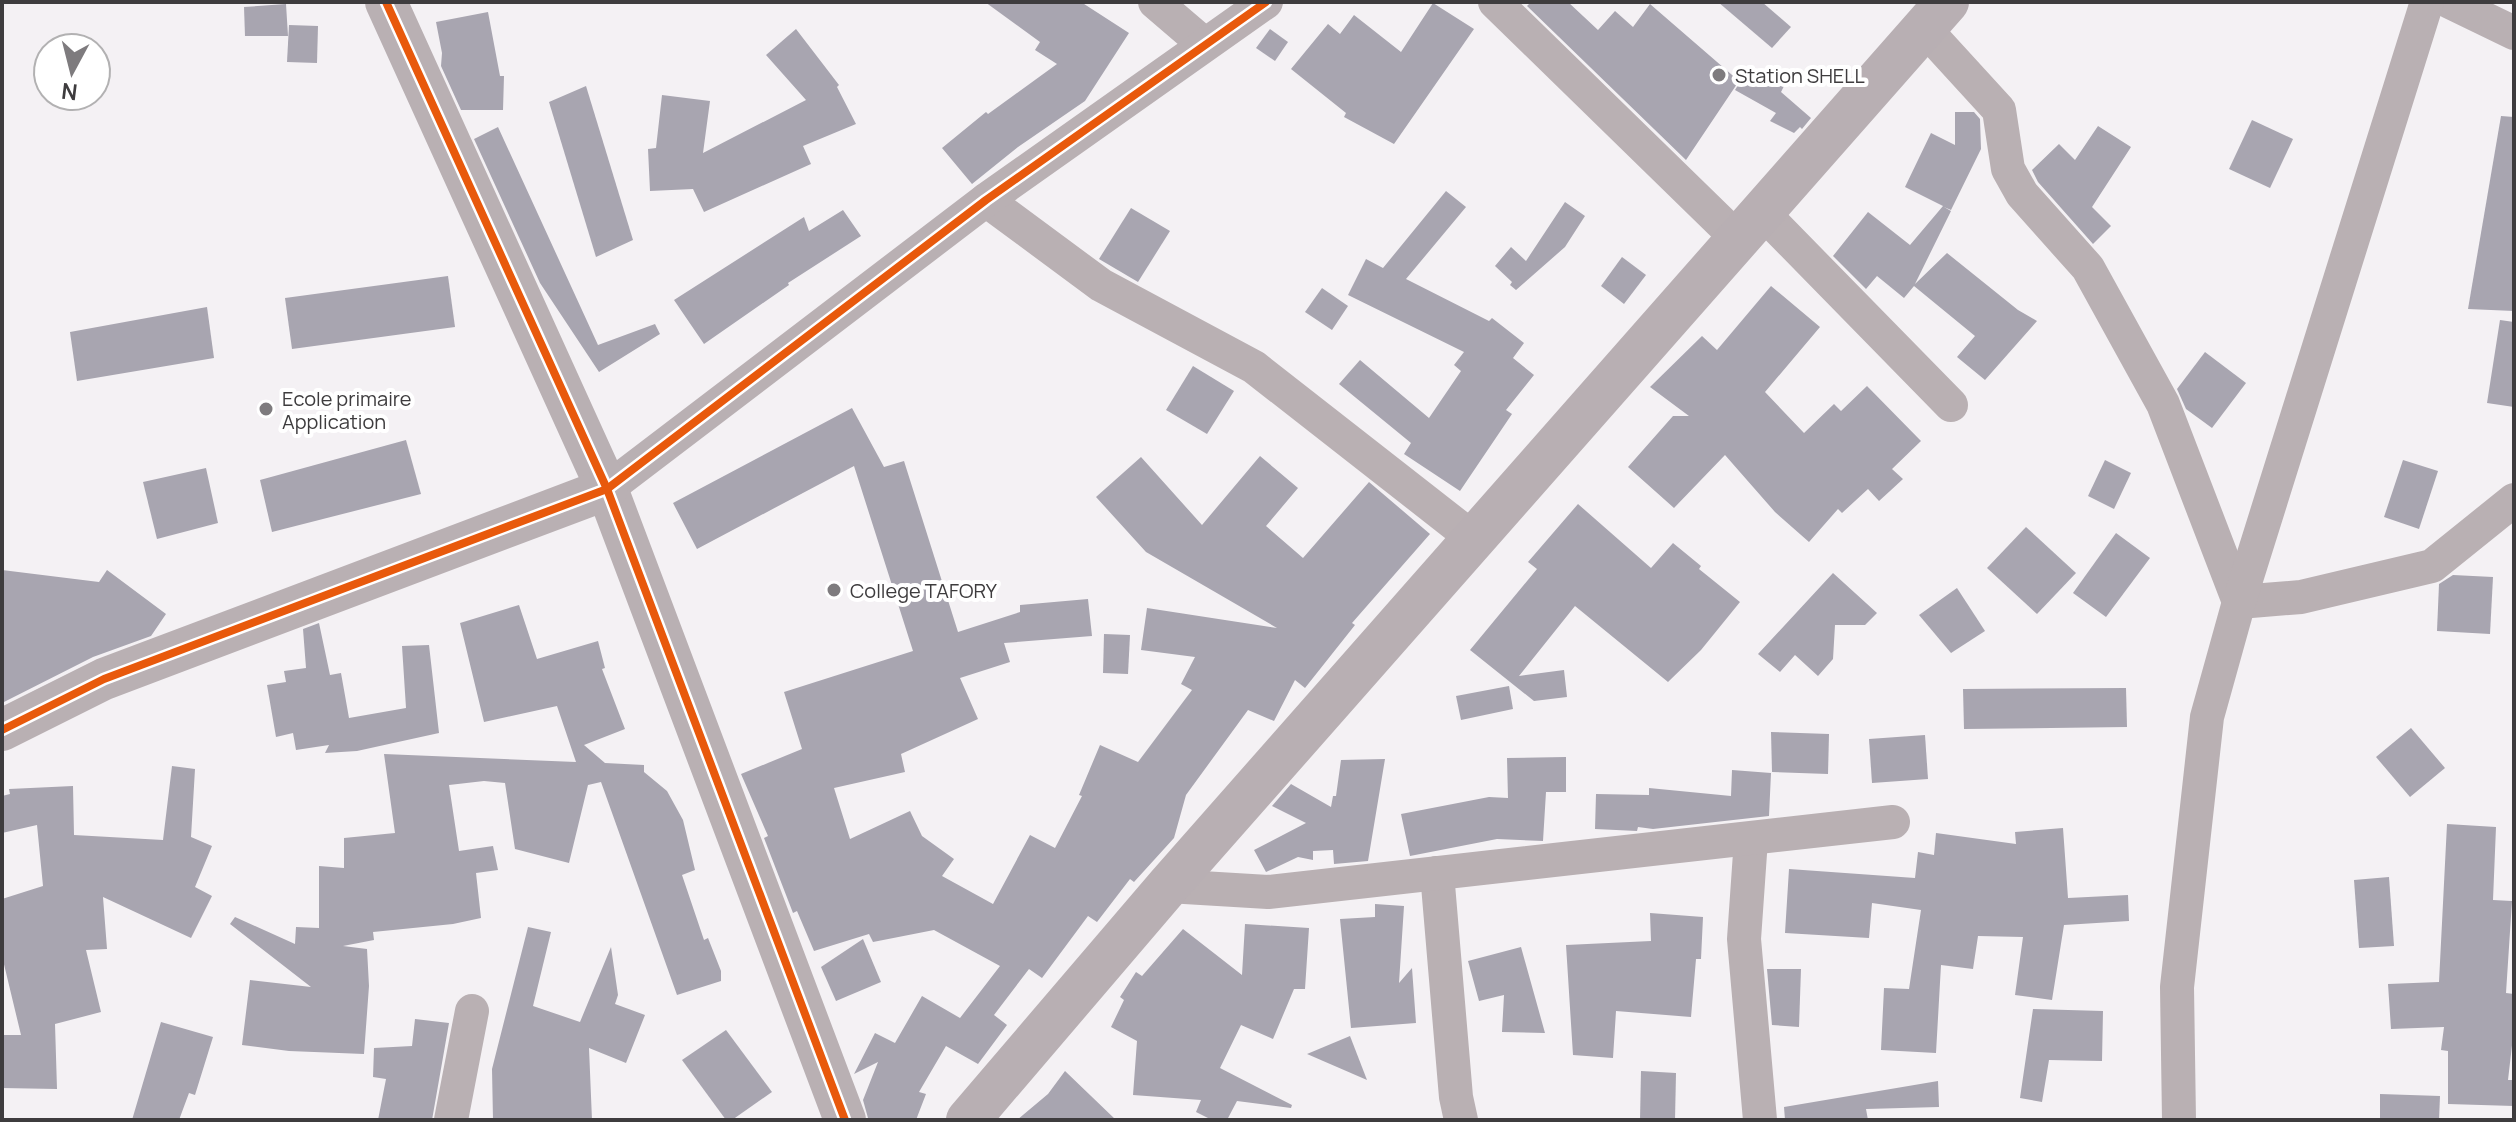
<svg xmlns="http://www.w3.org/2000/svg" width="2516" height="1122" font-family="Manrope,sans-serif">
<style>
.building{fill:#a8a5b0}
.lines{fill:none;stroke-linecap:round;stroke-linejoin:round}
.minor{stroke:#b9b0b3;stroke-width:34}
.tertiary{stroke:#b9b0b3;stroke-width:42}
.secondary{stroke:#b8afb3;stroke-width:44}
.cycleway-casing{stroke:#fff;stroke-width:13}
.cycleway{stroke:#e8590c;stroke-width:8}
.poi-dot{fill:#7e7b7e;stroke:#fff;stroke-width:3}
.labels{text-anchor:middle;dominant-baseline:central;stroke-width:8;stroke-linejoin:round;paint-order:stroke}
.poi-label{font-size:20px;fill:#3e3c3e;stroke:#fff;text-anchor:start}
</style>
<rect width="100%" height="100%" fill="#f4f1f4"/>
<g class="building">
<path d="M985 2H1081L1129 33 1085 101 1018 147 972 184 942 148 986 112 988 114 1057 64 1035 50 1040 42Z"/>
<path d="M1531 2H1568L1598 30 1615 11 1633 27 1650 4 1739 81 1686 160 1527 6Z"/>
<path d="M1718 2H1762L1791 27 1772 48Z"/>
<path d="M1433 3 1474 29 1394 144 1344 117 1346 113 1291 69 1328 24 1340 34 1354 15 1401 52Z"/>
<path d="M286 4 288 36H245L244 7Z"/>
<path d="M488 12 500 76H504L503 110H461L441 66 442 53 436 22Z"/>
<path d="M289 25 318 26 317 63 287 62Z"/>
<path d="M796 29 839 85 837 87 856 124 803 146 811 164 704 212 693 189 650 191 648 149 656 148 662 95 710 101 703 153 806 100 766 55Z"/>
<path d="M1270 29 1288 42 1275 61 1256 48Z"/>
<path d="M1750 66 1784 86 1781 92 1811 118 1802 129 1800 127 1794 133 1770 121 1776 113 1735 90Z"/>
<path d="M586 86 633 240 596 257 549 102Z"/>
<path d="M1955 112H1974L1980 119 1981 149 1951 210 1944 207 1951 211 1915 284 1947 253 2018 310 2037 321 1985 380 1957 357 1975 336 1914 286 1904 298 1877 276 1866 289 1833 256 1868 212 1910 245 1943 206 1905 187 1931 133 1955 145Z"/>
<path d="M2501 116 2514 117V311L2468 309Z"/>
<path d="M2252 120 2293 139 2270 188 2229 169Z"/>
<path d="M2098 126 2131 147 2092 207 2111 226 2093 244 2038 182 2032 170 2059 144 2075 160Z"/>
<path d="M498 127 598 345 655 324 660 334 599 372 540 283 474 139Z"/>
<path d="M1446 191 1466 207 1406 279 1489 321 1492 318 1524 343 1513 358 1534 375 1506 410 1512 414 1460 491 1404 454 1411 443 1339 384 1360 360 1429 418 1461 371 1454 365 1464 352 1348 295 1366 259 1383 268Z"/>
<path d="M1565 202 1585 216 1565 247 1516 290 1510 285 1512 282 1495 266 1511 247 1526 261Z"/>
<path d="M1131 208 1170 231 1138 282 1099 259Z"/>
<path d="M843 210 861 236 788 283 789 285 704 344 674 300 804 217 809 231Z"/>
<path d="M1622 257 1646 275 1624 304 1601 286Z"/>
<path d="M448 276 455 327 292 349 285 298Z"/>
<path d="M1771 286 1820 327 1765 392 1804 433 1834 404 1841 411 1867 386 1921 441 1892 469 1903 479 1890 491 1879 501 1868 489 1842 513 1838 509 1809 542 1775 512 1725 455 1674 508 1628 467 1673 416H1689L1650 387 1702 336 1717 350Z"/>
<path d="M1322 288 1348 306 1332 330 1305 312Z"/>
<path d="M207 307 214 358 77 381 70 332Z"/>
<path d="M2500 320 2514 322V407L2487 403Z"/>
<path d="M2205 352 2246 383 2212 428 2186 409 2177 389Z"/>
<path d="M1193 366 1234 391 1207 434 1166 410Z"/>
<path d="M852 408 884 467 904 461 958 632 1020 612V605L1088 599 1092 636 1004 643 1010 662 960 678 978 719 901 754 905 772 834 788 850 839 910 811 922 836 954 859 942 876 993 904 1030 835 1055 848 1082 796 1079 795 1100 745 1138 762 1192 690 1181 684 1195 657 1141 650 1147 608 1277 628 1146 552 1096 497 1141 457 1202 525 1260 456 1298 488 1266 526 1303 558 1369 482 1430 534 1352 623 1355 625 1305 688 1295 680 1274 721 1248 710 1186 795 1174 838 1134 882 1130 879 1097 922 1088 916 1042 978 1029 969 994 1015 1007 1025 978 1064 946 1046 919 1092 926 1094 916 1120H874L868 1118 863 1100 878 1062 854 1074 875 1033 895 1043 922 996 960 1018 1000 966 934 930 873 942 869 934 814 951 797 911 793 913 764 838 768 836 741 774 802 749 784 692 913 651 854 466 697 549 673 503Z"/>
<path d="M406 440 421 494 272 532 260 480Z"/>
<path d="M2105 460 2131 473 2114 509 2088 496Z"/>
<path d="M2403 460 2438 471 2419 529 2384 517Z"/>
<path d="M206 468 218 523 157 539 143 482Z"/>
<path d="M1578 504 1651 568 1673 543 1701 566 1699 569 1740 602 1701 650 1668 682 1575 606 1519 676 1564 670 1567 697 1534 701 1470 650 1537 569 1528 562Z"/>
<path d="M2026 527 2076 573 2037 614 1987 568Z"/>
<path d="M2116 533 2150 558 2106 617 2073 593Z"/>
<path d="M2 570 99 582 107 570 166 614 151 636 93 657 2 703Z"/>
<path d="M1833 573 1877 613 1865 625H1835L1833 659 1818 676 1795 655 1780 672 1758 654Z"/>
<path d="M2453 575 2493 577 2490 634 2437 631 2439 584Z"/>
<path d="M1957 588 1985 631 1951 653 1919 615Z"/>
<path d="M519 605 537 659 598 641 605 668 602 669 625 729 584 745 605 763 644 765V772L667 791 683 820 695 870 682 875 704 940 708 938 721 971V981L677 995 601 782 588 785 569 863 515 849 505 783 484 781 449 785 459 851 493 846 498 870 476 873 481 918 453 924 373 932 374 940 343 946 367 949 369 986 364 1054 289 1051 242 1045 250 980 311 987 230 924 235 917 295 944 296 927 319 928V866L344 868V838L395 833 384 754 576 762 557 706 484 722 460 623Z"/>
<path d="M319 623 330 675 341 673 349 718 406 708 402 646 429 645 439 733 357 751 325 753 329 745 296 750 293 733 276 737 267 685 286 682 284 671 306 668 303 629Z"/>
<path d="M1104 634 1130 635 1128 674 1103 673Z"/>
<path d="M1509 686 1513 709 1461 720 1456 696Z"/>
<path d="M2126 688 2127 727 1964 729 1963 689Z"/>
<path d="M2411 728 2445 768 2410 797 2376 757Z"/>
<path d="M1771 732 1829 734 1828 774 1772 772Z"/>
<path d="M1925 735 1928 779 1872 783 1869 739Z"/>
<path d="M1566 757V792H1546L1543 841 1497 839 1410 856 1401 814 1489 797 1508 798 1507 758Z"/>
<path d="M1385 759 1368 861 1334 864 1333 850 1313 851V860L1298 857 1266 872 1254 850 1306 823 1272 806 1291 784 1331 807 1333 796H1336L1341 760Z"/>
<path d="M172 766 195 769 191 837 212 846 195 887 212 896 191 938 103 897 107 949 86 950 101 1012 55 1024 57 1089 2 1088V1035H21L2 956V899L43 886 37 825 2 833V796L10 794 9 789 73 786 74 835 163 840Z"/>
<path d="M1732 770 1771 773 1769 816 1653 829 1638 827 1637 831 1595 829 1596 794 1649 795V788L1731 796Z"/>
<path d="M2447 824 2496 827 2493 900 2512 901 2506 993 2514 994V1028L2508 1080H2514V1106L2448 1104V1051L2441 1050 2444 1027 2391 1029 2388 984 2439 982Z"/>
<path d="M2063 828 2068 898 2128 895 2129 921 2064 925 2052 1000 2015 995 2023 937 1978 936 1973 969 1941 965 1936 1053 1881 1050 1884 988 1909 989 1921 910 1872 903 1869 938 1785 933 1789 869 1915 878 1918 852 1934 855 1936 833 2016 844 2015 832Z"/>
<path d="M2389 877 2394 946 2359 948 2354 880Z"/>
<path d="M1375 904 1404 906 1399 983 1412 968 1416 1023 1351 1028 1340 919 1375 917Z"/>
<path d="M1650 913 1703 917 1701 959H1696L1691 1017 1616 1011 1613 1058 1573 1055 1566 945 1651 941Z"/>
<path d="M1245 924 1309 928 1305 989H1294L1273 1039 1241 1025 1220 1068 1292 1105 1291 1108 1237 1101 1227 1120H1212L1196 1112 1201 1100 1133 1095 1137 1041 1111 1027 1124 1000 1120 997 1136 972 1142 976 1183 929 1242 975Z"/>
<path d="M528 927 551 932 533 1006 580 1022 611 947 618 995 615 1004 645 1015 626 1063 589 1048 592 1120H493L492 1069Z"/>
<path d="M863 939 881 982 836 1001 821 967Z"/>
<path d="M1521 947 1545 1033 1502 1032 1504 995 1479 1001 1468 961Z"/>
<path d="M1767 969H1801L1799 1027 1772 1025Z"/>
<path d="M2033 1009 2103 1011 2102 1061 2049 1060 2042 1102 2020 1098Z"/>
<path d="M415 1019 449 1023 432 1120H378L386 1079 373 1077 374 1048 412 1046Z"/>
<path d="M161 1022 213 1037 195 1095 189 1093 179 1120H132Z"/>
<path d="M726 1030 772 1092 732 1120H726L682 1060Z"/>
<path d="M1350 1036 1367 1080 1307 1054Z"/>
<path d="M1065 1071 1116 1120H1017L1048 1094Z"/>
<path d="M1641 1071 1676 1073 1675 1120H1640Z"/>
<path d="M1938 1081 1939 1107 1866 1109 1868 1120H1785L1784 1107Z"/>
<path d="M2380 1094 2440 1096 2439 1120H2380Z"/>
</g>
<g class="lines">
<g class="minor">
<path d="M1155 2 1204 44"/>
<path d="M1495 2 1738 239"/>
<path d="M2450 2 2514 33"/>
<path d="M1924 28 1999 110 2008 169 2022 194 2088 268 2163 404 2239 602 2301 597 2432 566 2514 500"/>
<path d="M986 200 1101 285 1254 367 1474 539"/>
<path d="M1762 212 1951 405"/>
<path d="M607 489 986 200 1266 2"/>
<path d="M1751 839 1744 939 1760 1120"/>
<path d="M1437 873 1456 1097 1461 1120"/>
<path d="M1168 886 1268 892 1893 822"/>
<path d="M451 1120 472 1011"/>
<path d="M2179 1120 2177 987 2207 717 2239 602 2427 2"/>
</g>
<g class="tertiary">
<path d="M386 2 607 489 845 1120"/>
<path d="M2 730 104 679 607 489"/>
</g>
<path class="secondary" d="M968 1120 1168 886 1947 2"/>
<defs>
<g id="cycleway">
<path d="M386 2 607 489 845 1120"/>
<path d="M2 730 104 679 607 489 986 200 1266 2"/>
</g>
</defs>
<use href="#cycleway" class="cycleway-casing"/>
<use href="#cycleway" class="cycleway"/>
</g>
<g class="poi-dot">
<circle cx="1719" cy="75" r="8"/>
<circle cx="266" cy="409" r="8"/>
<circle cx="834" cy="590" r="8"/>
</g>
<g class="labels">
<g class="poi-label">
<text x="1735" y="75">Station SHELL</text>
<text x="282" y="398">Ecole primaire<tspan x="282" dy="23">Application</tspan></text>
<text x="850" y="590">College TAFORY</text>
</g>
</g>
<rect width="2516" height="1122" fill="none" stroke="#3e3c3e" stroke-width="8"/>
<g transform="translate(72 72) rotate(187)"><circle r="38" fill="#ffffff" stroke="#b2b1b2" stroke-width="2"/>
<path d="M0-6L14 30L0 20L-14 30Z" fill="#7e7b7e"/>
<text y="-12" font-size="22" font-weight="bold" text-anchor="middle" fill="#3e3c3e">N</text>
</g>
</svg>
